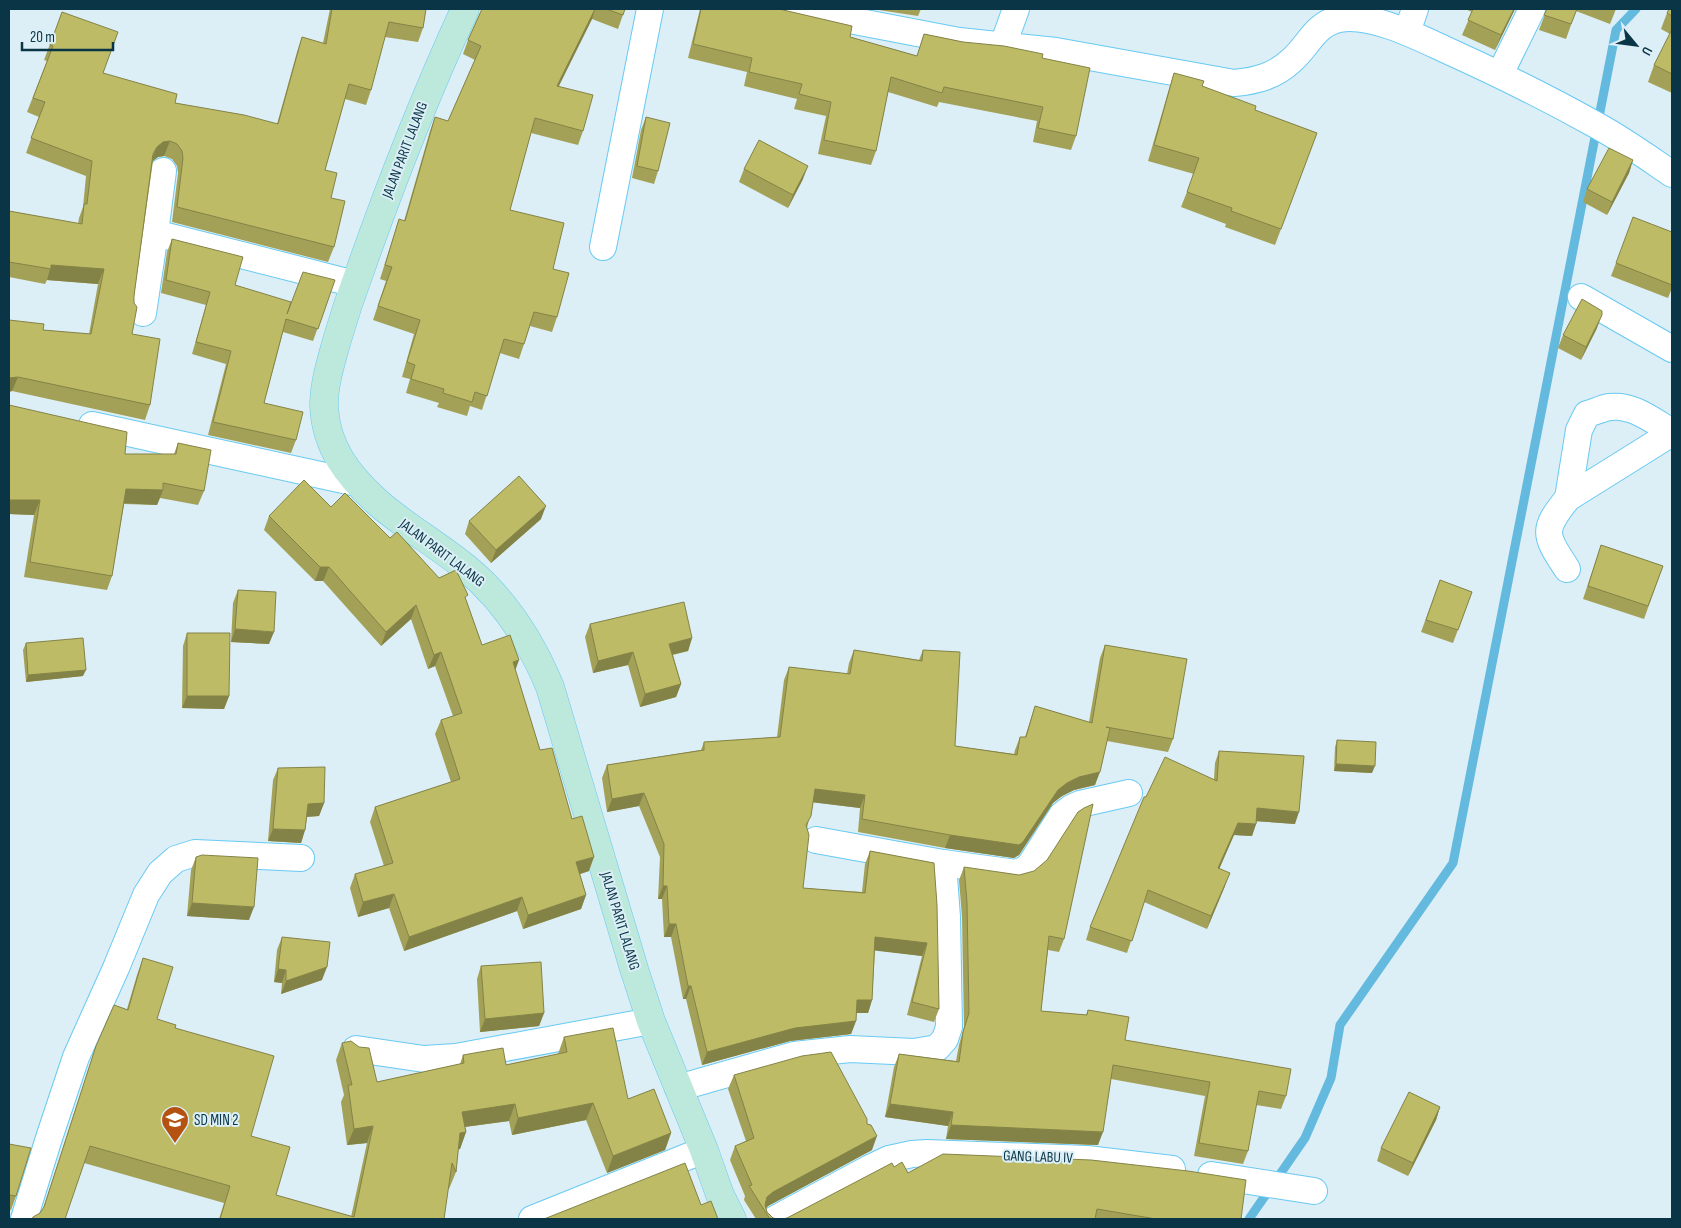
<svg xmlns="http://www.w3.org/2000/svg" width="1681" height="1228" font-family="'Sofia Sans Condensed',sans-serif">
<style>
.lines{fill:none;stroke-linecap:round;stroke-linejoin:round}
.stream{stroke:#63b9de;stroke-width:9}
.street-casing{stroke:#68caf3;stroke-width:28}
.secondary-casing{stroke:#68caf3;stroke-width:29}
.street{stroke:#fff;stroke-width:26}
.secondary{stroke:#bde8dc;stroke-width:28}
.wall{fill:#a3a157}
.shaded-wall{fill:#848347}
.building{fill:#bdbb65;stroke:#848347}
.labels{text-anchor:middle;dominant-baseline:central;stroke-width:4;stroke-linejoin:round;paint-order:stroke}
.street-label{font-size:15px;fill:#093546;stroke:#dceef6}
.poi-label{font-size:15px;fill:#093546;stroke:#dceef6;text-anchor:start}
</style>
<rect width="100%" height="100%" fill="#dceef6"/>
<g class="lines">
<path class="stream" d="M1249 1219 1305 1138 1331 1078 1340 1025 1453 863 1616 30 1636 9"/>
<defs>
<g id="street">
<path d="M792 9 959 41 1056 51 1234 83C1257 81 1275 76 1292 60 1309 45 1315 24 1339 19 1370 13 1416 36 1444 49 1495 72 1546 97 1596 125 1622 139 1647 157 1672 174"/>
<path d="M1407 32 1415 9"/>
<path d="M1003 45 1016 9"/>
<path d="M1500 74 1532 9"/>
<path d="M155 233 163 171"/>
<path d="M603 247 650 9"/>
<path d="M1581 297 1672 349"/>
<path d="M143 313 155 233 355 284"/>
<path d="M92 425 357 483"/>
<path d="M1568 498 1579 430 1587 414C1595 412 1602 408 1610 407 1633 404 1653 421 1672 432"/>
<path d="M1567 569C1545 535 1541 531 1568 498L1672 433"/>
<path d="M816 840 943 863"/>
<path d="M356 1049 424 1059 456 1057 651 1021"/>
<path d="M678 1088 794 1055 850 1049 914 1052 937 1048 945 1039 949 1027 947 917 943 863 1016 873 1024 870 1030 865 1062 815 1071 808 1080 804 1129 793"/>
<path d="M1211 1175 1314 1191"/>
<path d="M24 1219 49 1138 76 1057 116 968 146 895 160 873 176 859 195 853 301 858"/>
<path d="M532 1219 704 1150"/>
<path d="M775 1219 870 1168 889 1159 912 1154 927 1153 1087 1159 1172 1169"/>
</g>
<path id="secondary" d="M465 9C426 94 392 180 361 268 352 292 344 316 337 340 331 362 324 383 324 406 326 448 348 475 376 501 404 526 437 544 466 568 505 600 531 641 550 687L635 972 651 1021 704 1150 720 1195 732 1219"/>
</defs>
<use href="#street" class="street-casing"/>
<use href="#secondary" class="secondary-casing"/>
<use href="#street" class="street"/>
<use href="#secondary" class="secondary"/>
</g>
<g class="wall">
<path d="M330 9H426L423 28 418 42 385 37 371 90 366 105 345 99 325 170 331 198 334 247 328 262 172 222 178 173 177 166 172 159 164 156 158 157 153 161 134 296 132 334 150 405 145 420 12 391 9 392V320L43 330 89 334 98 284 47 280 45 284 9 277V211L78 224 79 218 83 207 86 176 26 153 39 117 27 112 47 61 44 60 62 12 103 73 175 103 277 124 297 52 302 37 323 43Z"/>
<path d="M482 9H625L618 29 592 19 558 87 583 131 578 145 531 133 510 210 553 269 557 317 552 332 530 326 519 359 500 353 482 410 470 406 467 416 437 407 439 403 406 393 410 379 402 377 414 334 373 320 386 281 380 279 399 219 404 221 430 131 435 117 448 121 475 60 463 54 468 40Z"/>
<path d="M700 9H779L850 37 917 56 924 34 1042 58 1076 136 1071 150 1033 142 1037 121 939 102 937 107 888 92 876 151 871 165 818 154 826 116 794 109 797 99 744 86 747 72 688 58Z"/>
<path d="M872 9H921L918 16Z"/>
<path d="M1465 9H1515L1495 50 1462 35 1472 12Z"/>
<path d="M1547 9H1616L1610 24 1576 11 1566 39 1539 30Z"/>
<path d="M1672 9V93L1648 82 1654 65 1670 34 1661 29 1667 13Z"/>
<path d="M1174 73 1255 110 1317 133 1275 245 1225 227 1226 224 1181 207 1194 174 1148 161 1169 89Z"/>
<path d="M646 117 658 171 654 184 632 178 641 130Z"/>
<path d="M1633 160 1629 173 1607 215 1583 202 1587 189Z"/>
<path d="M744 169 803 179 788 208 739 182Z"/>
<path d="M1672 232V288L1668 298 1611 276 1616 263Z"/>
<path d="M172 239 235 285 288 314 335 280 313 341 283 332 264 403 296 440 291 453 208 435 226 364 192 354 206 305 161 293 167 252Z"/>
<path d="M1597 328 1581 360 1558 348 1563 335Z"/>
<path d="M178 443 204 491 198 505 160 498 157 505 124 504 112 576 107 590 24 577 34 515 9 514 125 454H174Z"/>
<path d="M331 507 390 538 466 600 482 645 515 669 540 750 572 819 589 871 580 874 586 895 581 909 523 929 517 911 404 951 389 908 358 917 350 888 355 874 384 866 370 822 375 807 451 782 435 734 441 720 453 716 435 666 428 669 411 619 381 646 323 581H315L264 530 269 516Z"/>
<path d="M541 519 491 563 465 534 469 521Z"/>
<path d="M1601 545 1663 566 1644 619 1583 599Z"/>
<path d="M1440 580 1472 592 1453 643 1421 632Z"/>
<path d="M238 590 269 644 231 642 233 603Z"/>
<path d="M590 624 692 638 688 651 673 655 681 684 676 697 640 707 628 665 593 673 585 637Z"/>
<path d="M187 633 229 696 224 709 182 708 183 646Z"/>
<path d="M26 643 83 676 26 682 23 650Z"/>
<path d="M1105 645 1173 739 1168 752 1107 741 1095 785 1074 790 1062 796 1053 803 1019 855 1014 858 945 848 858 832 860 808 813 802 807 828 803 888 862 892 865 864 870 851 934 863 939 1009 934 1022 907 1015 922 956 875 950 872 1000 868 1013H856V1021L851 1034 790 1041 702 1065 686 999H683L671 937H664L662 899H658L660 857 639 806 607 812 602 778 607 765 701 750 704 742 777 737 784 680 789 667 847 674 849 663 854 650 919 660 923 650 955 746 1014 754 1015 750 1020 737H1025L1035 706 1089 722 1100 658Z"/>
<path d="M1337 740 1372 773 1334 771 1335 747Z"/>
<path d="M1219 751 1295 824 1257 821 1252 836 1234 835 1219 869 1225 886 1207 929 1144 902 1127 953 1086 940 1090 927 1146 797 1214 779 1215 763Z"/>
<path d="M278 768 324 803 319 816 307 817 305 830 301 843 268 841 273 780Z"/>
<path d="M196 857 249 920 187 916 191 870Z"/>
<path d="M964 867 1064 939 1059 952 1048 950 1041 1011 1086 1015 1088 1010 1125 1040 1286 1096 1281 1109 1256 1105 1248 1151 1243 1164 1194 1156 1205 1096 1111 1079 1098 1145 946 1139 948 1126 885 1117 894 1067 899 1054 956 1061 959 1045 964 1027 962 917 959 880Z"/>
<path d="M282 937 322 980 281 994 282 983 274 982 277 950Z"/>
<path d="M143 958 157 1019 175 1028 251 1136 276 1195 351 1217 367 1143 347 1145 341 1102 344 1095 336 1060 342 1043 377 1082 460 1064 463 1055 506 1065 558 1054 564 1037 628 1099 671 1133 665 1150 607 1173 586 1120 512 1135 509 1121 465 1127 466 1132 460 1149H458L456 1172 449 1189 448 1187 444 1219H219L224 1203 84 1163 43 1209 96 1046 127 1009 137 975Z"/>
<path d="M481 966 544 1013 539 1026 480 1032 477 979Z"/>
<path d="M734 1075 867 1124 872 1150 768 1206 766 1208 767 1212 773 1218 778 1219H756L744 1200 745 1196 730 1160 735 1146 746 1141 728 1089Z"/>
<path d="M1440 1107 1436 1120 1408 1176 1377 1161 1381 1148Z"/>
<path d="M9 1144 16 1196 11 1210H9Z"/>
<path d="M894 1167 908 1173 1241 1219H782L787 1218Z"/>
</g>
<g class="shaded-wall">
<path d="M595 9 592 19 552 100 557 86Z"/>
<path d="M1514 9H1515L1495 50 1501 35Z"/>
<path d="M170 141 164 156 158 157 151 162 148 169 157 147 163 142Z"/>
<path d="M1633 160 1629 173 1607 215 1612 202Z"/>
<path d="M808 166 803 179 788 208 793 195Z"/>
<path d="M51 265 104 269 98 284 47 280Z"/>
<path d="M1602 315 1597 328 1581 360 1586 347Z"/>
<path d="M18 377 12 391 9 392V378Z"/>
<path d="M126 489 163 490 157 505 121 503Z"/>
<path d="M9 500H40L34 515 9 514Z"/>
<path d="M546 506 541 519 491 563 496 550Z"/>
<path d="M320 567H329L323 581H315Z"/>
<path d="M416 605 411 619 381 646 386 632Z"/>
<path d="M235 629 274 632 269 644 231 642Z"/>
<path d="M692 638 688 651 665 656 669 644Z"/>
<path d="M441 652 435 666 428 669 434 655Z"/>
<path d="M633 652 628 665 593 673 598 661Z"/>
<path d="M519 660 514 674 513 662Z"/>
<path d="M86 670 83 676 26 682 28 675Z"/>
<path d="M681 684 676 697 640 707 645 694Z"/>
<path d="M187 696H229L224 709 182 708Z"/>
<path d="M1336 764 1375 766 1372 773 1334 771Z"/>
<path d="M1100 772 1095 785 1074 790 1062 796 1053 803 1019 855 1014 858 945 848 950 835 1058 790 1067 783 1079 777Z"/>
<path d="M815 789 865 795 860 808 810 802Z"/>
<path d="M644 793 639 806 607 812 612 799Z"/>
<path d="M324 803 319 816 303 817 308 804Z"/>
<path d="M1257 808 1299 812 1295 824 1253 821Z"/>
<path d="M1238 823 1256 824 1252 836 1234 835 1214 881 1218 868Z"/>
<path d="M273 829 305 830 301 843 268 841Z"/>
<path d="M594 857 589 871 571 877 576 862Z"/>
<path d="M1230 873 1225 886 1207 929 1211 916Z"/>
<path d="M663 886H667L662 899H658Z"/>
<path d="M394 894 389 908 358 917 363 902Z"/>
<path d="M586 895 581 909 523 929 528 915Z"/>
<path d="M522 897 517 911 404 951 409 937Z"/>
<path d="M192 903 254 907 249 920 187 916Z"/>
<path d="M669 924H676L671 937H664Z"/>
<path d="M875 937 927 943 922 956 870 950Z"/>
<path d="M327 967 322 980 281 994 286 981Z"/>
<path d="M278 969 286 970 282 983 274 982Z"/>
<path d="M688 986H691L686 999H683Z"/>
<path d="M857 1000H872L868 1013H852Z"/>
<path d="M544 1013 539 1026 480 1032 485 1019Z"/>
<path d="M856 1021 851 1034 790 1041 702 1065 707 1052 795 1028Z"/>
<path d="M593 1103 586 1120 512 1135 518 1118Z"/>
<path d="M515 1104 509 1121 456 1128 462 1112Z"/>
<path d="M890 1104 953 1112 948 1126 885 1117Z"/>
<path d="M1440 1107 1436 1120 1408 1176 1413 1163Z"/>
<path d="M951 1125 1103 1132 1098 1145 946 1139Z"/>
<path d="M373 1126 367 1143 347 1145 354 1129Z"/>
<path d="M466 1132 460 1149 454 1150 460 1133Z"/>
<path d="M671 1133 665 1150 607 1173 613 1156Z"/>
<path d="M877 1136 872 1150 768 1206 764 1210 767 1197 773 1192Z"/>
</g>
<g class="building">
<path d="M332 9H426L423 28 389 22 371 90 349 84 325 170 337 173 331 198 345 201 334 247 177 207 183 158 182 151 177 144 170 141 163 142 157 147 153 154 134 296V303L137 307 132 334 160 339 150 405 18 377 9 378V320L44 324 43 330 91 334 104 269 51 265V269L9 262V211L82 224 84 204H87L92 161 31 138 45 102 33 98 53 46 50 45 62 12 118 32 103 73 177 94 175 103 244 115 278 124 302 37 326 44Z"/>
<path d="M482 9H595L557 86 593 95 583 131 535 118 510 210 564 223 553 269 569 273 557 317 534 312 524 344 504 339 487 396 475 392 472 402 443 393 444 389 411 379 415 365 407 362 420 320 378 306 392 267 385 265 399 219 405 221 435 117 448 121 481 46 468 40Z"/>
<path d="M606 9H625L623 15Z"/>
<path d="M701 9H779L852 26 850 37 917 56 924 34 963 42 1004 46 1043 54 1042 58 1090 68 1076 136 1038 128 1043 107 944 87 942 93 891 77 876 151 824 140 831 102 799 94 802 84 749 72 752 58 693 44Z"/>
<path d="M1473 9H1514L1501 35 1468 20Z"/>
<path d="M1547 9H1577L1571 24 1544 15Z"/>
<path d="M1669 9H1672V16L1667 13Z"/>
<path d="M1672 29V74L1654 65Z"/>
<path d="M1174 73 1204 81 1202 86 1256 106 1255 110 1317 133 1281 229 1231 211 1232 208 1187 192 1199 158 1154 145Z"/>
<path d="M646 117 670 123 658 171 637 166Z"/>
<path d="M759 140 808 166 793 195 744 169Z"/>
<path d="M1609 148 1633 160 1612 202 1587 189Z"/>
<path d="M1633 217 1672 232V285L1616 263Z"/>
<path d="M172 239 243 257 235 285 291 302 287 314 303 272 335 280 318 329 286 319 264 403 303 412 296 440 213 422 231 351 196 342 210 292 166 280Z"/>
<path d="M1582 299 1602 311V315L1586 347 1563 335Z"/>
<path d="M9 405 127 432 125 454H176L178 443 211 450 204 491 163 483V490L126 489 112 576 30 562 40 500H9Z"/>
<path d="M519 476 546 506 496 550 469 521Z"/>
<path d="M304 480 331 507 345 493 390 538 397 532 439 578 456 570 468 595 465 597 482 645 510 635 519 660 513 662 540 750 552 748 572 819 582 816 594 857 576 862 586 895 528 915 522 897 409 937 394 894 363 902 355 874 393 863 375 807 460 779 441 720 462 713 441 652 434 655 416 605 386 632 329 567H320L269 516Z"/>
<path d="M1601 545 1663 566 1648 606 1588 586Z"/>
<path d="M1440 580 1472 592 1458 630 1426 620Z"/>
<path d="M238 590 276 592 274 632 235 629Z"/>
<path d="M684 602 692 638 669 644 681 684 645 694 633 652 598 661 590 624Z"/>
<path d="M187 633H230L229 696H187Z"/>
<path d="M83 638 86 670 28 675 26 643Z"/>
<path d="M1105 645 1187 659 1173 739 1106 727 1110 728 1100 772 1079 777 1067 783 1058 790 1023 842 1019 845 950 835 862 819 865 795 815 789 811 816 806 825 809 835 803 888 865 893 870 851 934 863 937 905 939 1009 912 1002 927 943 875 937 872 1000H857L856 1021 795 1028 707 1052 691 986H688L676 924H669L667 886H663L664 844 644 793 612 799 607 765 704 750V742L780 737 789 667 850 674 854 650 922 661 923 650 960 652 955 746 1017 755 1020 737H1026L1035 706 1092 723Z"/>
<path d="M1337 740 1376 742 1375 766 1336 764Z"/>
<path d="M1219 751 1304 756 1299 812 1257 808 1256 824 1238 823 1218 868 1230 873 1211 916 1148 890 1132 941 1090 927 1144 797H1146L1165 757 1217 781Z"/>
<path d="M325 767 324 803 308 804 305 830 273 829 278 768Z"/>
<path d="M1093 804 1064 939 1049 936 1041 1011 1087 1015 1088 1010 1129 1017 1125 1040 1291 1069 1286 1096 1259 1091 1248 1151 1199 1143 1210 1082 1113 1065 1103 1132 951 1125 953 1112 890 1104 899 1054 959 1062 963 1032 969 1013 967 903 964 867 1019 875 1034 871 1047 860 1078 812 1084 808Z"/>
<path d="M202 855 258 858 254 907 192 903 196 857Z"/>
<path d="M282 937 330 942 327 967 286 981V970L278 969Z"/>
<path d="M143 958 173 967 157 1019 176 1025 175 1028 274 1056 251 1136 290 1147 276 1195 354 1217 373 1126 354 1129 348 1085H352L342 1043 351 1041 359 1047 369 1048 377 1082 464 1063 463 1055 503 1048 506 1065 567 1052 564 1037 613 1028 628 1099 654 1089 671 1133 613 1156 593 1103 518 1118 515 1104 462 1112 466 1132 460 1133 456 1172 452 1163 444 1219H220L230 1186 90 1146 65 1219H32L33 1217 40 1213 44 1207 96 1046 114 1005 128 1010Z"/>
<path d="M541 962 544 1013 485 1019 481 966Z"/>
<path d="M831 1052 867 1119V1124L871 1125 877 1136 773 1192 767 1197 765 1205 767 1212 773 1218 778 1219H770L749 1186 752 1185 735 1146 754 1138 734 1075 802 1056Z"/>
<path d="M1409 1092 1440 1107 1413 1163 1381 1148Z"/>
<path d="M9 1144 31 1148 16 1196 9 1195Z"/>
<path d="M943 1154 1091 1160 1188 1171 1246 1180 1241 1219H1156L1097 1209 1095 1219H782L787 1218 892 1163 894 1167 902 1162 908 1173Z"/>
<path d="M685 1163 701 1205 711 1201 718 1219H544Z"/>
</g>
<defs>
<symbol id="school-pin" viewBox="-11 -11 22 30"><path d="M0 17L-7.5 6A9.5 9.5 0 1 1 7.5 6Z" fill="#b35211" stroke="#dceef6"/><path d="M0-5L7-2L0 1L-7-2ZM-4 1L0 2.5L4 1V4Q0 6-4 4Z" fill="#fff"/></symbol>
</defs>
<g fill-rule="evenodd">
<use href="#school-pin" x="159" y="1104" width="32" height="43"/>
</g>
<g class="labels">
<g class="street-label">
<text transform="translate(405 150) rotate(-69)">JALAN PARIT LALANG</text>
<text transform="translate(442 553) rotate(37)">JALAN PARIT LALANG</text>
<text transform="translate(620 921) rotate(73)">JALAN PARIT LALANG</text>
<text transform="translate(1038 1157) rotate(2)">GANG LABU IV</text>
</g>
<g class="poi-label">
<text x="194" y="1120">SD MIN 2</text>
</g>
</g>
<rect width="1681" height="1228" fill="none" stroke="#093546" stroke-width="20"/>
<g transform="translate(1636 45) rotate(119)" stroke="#dceef6" stroke-width="4" paint-order="stroke">
<path d="M0-4L9 19L0 12L-9 19Z" fill="#093546"/>
<text y="-8" font-size="14" font-weight="bold" text-anchor="middle" fill="#093546">U</text>
</g>
<path d="M22 42v8h91v-8" fill="none" stroke="#093546" stroke-width="2.5"/>
<text x="30" y="42" font-size="15" fill="#093546" stroke="#dceef6" stroke-width="4" paint-order="stroke">20 m</text>
</svg>
